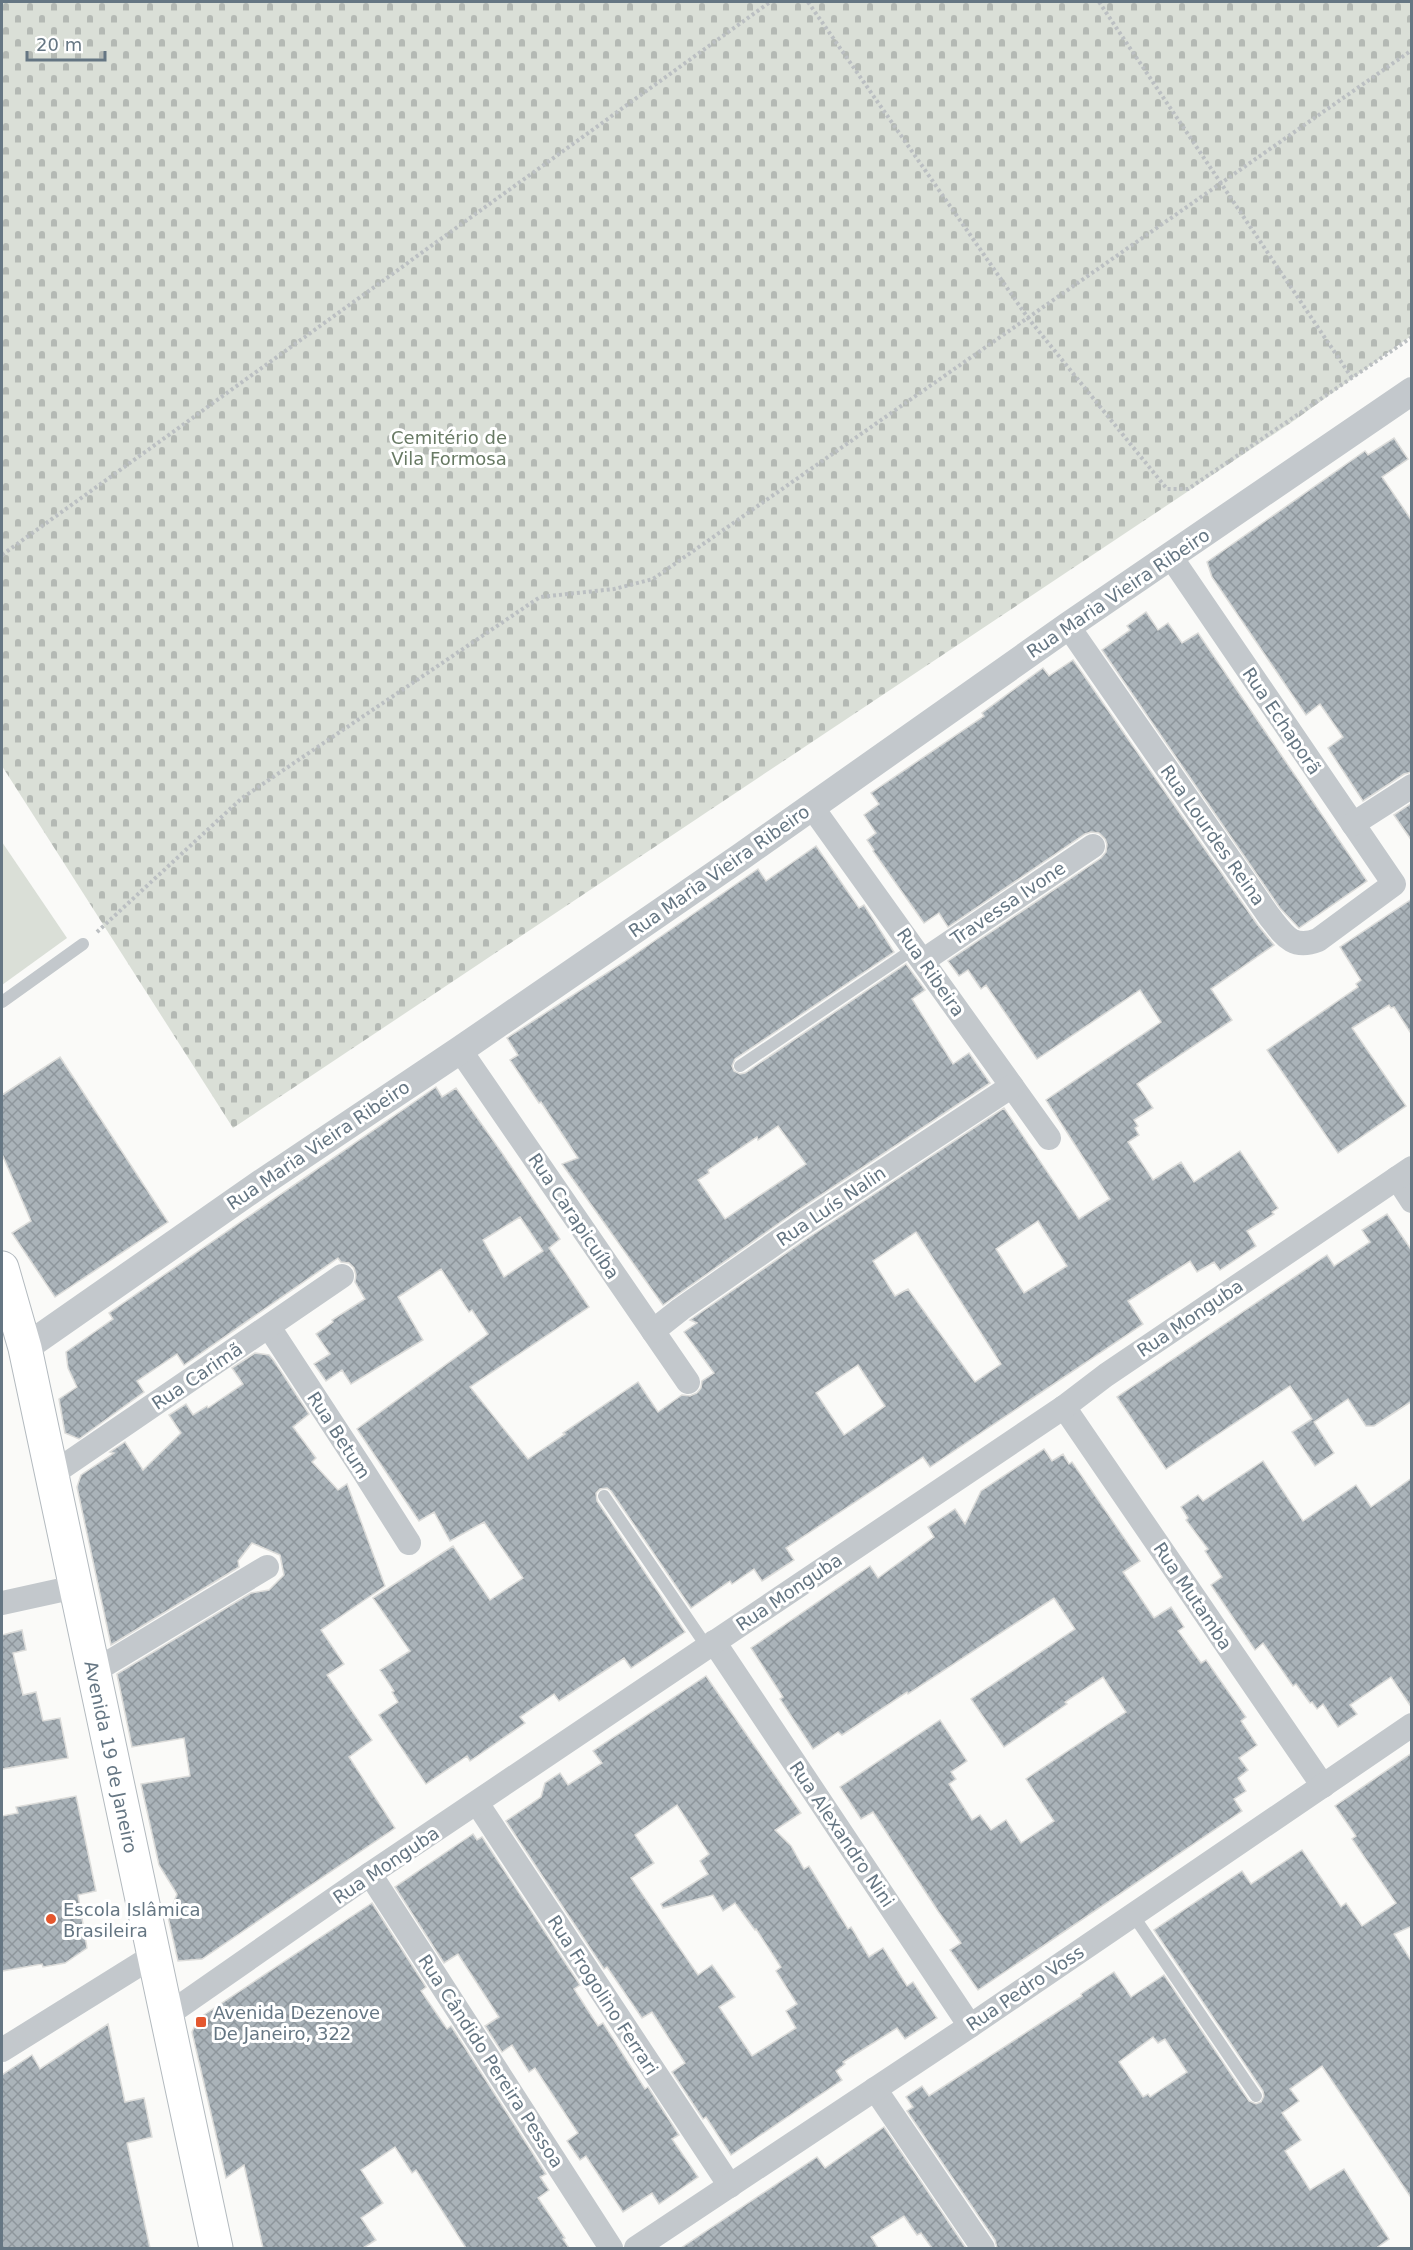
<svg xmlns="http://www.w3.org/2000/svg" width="1413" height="2250" font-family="'DejaVu Sans',sans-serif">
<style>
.cemetery{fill:url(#cemetery-stones)}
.green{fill:#dadfd7}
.building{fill:url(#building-cross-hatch);stroke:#dcdcda;stroke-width:1.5;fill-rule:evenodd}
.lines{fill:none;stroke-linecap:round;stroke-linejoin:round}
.secondary-casing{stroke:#b3babf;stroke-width:35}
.path{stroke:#bbbfc2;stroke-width:4;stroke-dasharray:3 3;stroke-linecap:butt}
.service{stroke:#c3c8cc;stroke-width:12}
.minor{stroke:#c3c8cc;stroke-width:24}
.tertiary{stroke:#c3c8cc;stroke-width:28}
.secondary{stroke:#fff;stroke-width:33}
.poi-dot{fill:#e4572e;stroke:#fff;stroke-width:2}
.labels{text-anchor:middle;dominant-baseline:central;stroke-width:6;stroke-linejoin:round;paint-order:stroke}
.park-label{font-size:18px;fill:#687a64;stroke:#fff}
.street-label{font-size:18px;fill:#657683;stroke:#fff}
.poi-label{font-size:18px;fill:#657683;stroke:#fff;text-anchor:start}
</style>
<defs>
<pattern id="cemetery-stones" width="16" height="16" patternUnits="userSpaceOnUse" patternTransform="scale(1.5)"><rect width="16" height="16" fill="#dadfd7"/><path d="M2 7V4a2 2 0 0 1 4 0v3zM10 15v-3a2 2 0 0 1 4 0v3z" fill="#b4b9b4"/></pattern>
<pattern id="building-cross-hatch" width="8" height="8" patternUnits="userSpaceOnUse" patternTransform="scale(1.5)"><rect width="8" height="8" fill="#aab3b9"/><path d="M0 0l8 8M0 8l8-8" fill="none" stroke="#8e969c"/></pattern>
</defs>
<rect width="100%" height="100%" fill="#fafaf8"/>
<path class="cemetery" d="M2 2H1411V336L1295 420 233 1128 2 766Z"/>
<path class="green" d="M2 842 67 938 2 985Z"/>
<g class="building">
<path d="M1394 438 1408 459 1382 477 1412 521V772L1404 774 1363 801 1328 748 1343 737 1320 704 1306 715 1212 577 1207 562 1365 451 1368 455Z"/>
<path d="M1146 612 1158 630 1168 623 1182 643 1198 633 1367 881 1299 928 1280 908 1102 650 1130 630 1127 626Z"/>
<path d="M1073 660 1257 924 1274 945 1211 989 1232 1020 1137 1084 1153 1108 1134 1120 1138 1126 1135 1128 1139 1135 1128 1142 1153 1180 1181 1162 1194 1182 1240 1151 1278 1208 1272 1212 1274 1214 1247 1231 1256 1246 1220 1270 1214 1262 1197 1272 1190 1261 1128 1301 1143 1324 930 1467 923 1457 786 1548 794 1560 762 1581 754 1569 732 1584 730 1581 691 1608 611 1491 607 1488 600 1489 596 1493 597 1501 685 1632 631 1668 624 1658 559 1701 554 1694 520 1717 525 1723 470 1761 467 1756 426 1784 379 1715 398 1702 392 1692 394 1691 380 1670 410 1651 373 1598 453 1546 490 1600 523 1578 484 1522 450 1541 434 1512 419 1521 357 1429 488 1334 472 1310 469 1312 441 1269 398 1297 423 1340 351 1384 342 1370 326 1381 314 1364 330 1354 316 1334 333 1322 332 1320 365 1299 355 1282 356 1275 354 1268 349 1263 341 1262 338 1258 184 1365 177 1354 137 1381 144 1392 79 1439 65 1433 59 1399 77 1387 68 1368 66 1352 113 1319 109 1313 436 1087 442 1097 456 1088 502 1153 560 1239 549 1248 589 1307 470 1387 528 1459 565 1434 563 1433 638 1382 658 1412 682 1395 690 1396 697 1393 701 1388 702 1381 714 1373 684 1332 697 1323 690 1320 808 1238 1004 1108 1079 1219 1110 1199 1046 1100 1161 1022 1140 990 1037 1059 986 985 981 989 968 970 959 976 948 961 1101 858 1106 852 1107 844 1105 839 1099 833 1091 832 1085 834 948 927 939 913 924 923 873 851 874 850 867 840 876 833 864 815 879 804 871 793 984 716 982 713 1043 668 1049 676ZM520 1217 543 1251 504 1277 483 1240ZM1038 1221 1067 1266 1024 1293 996 1249ZM916 1232 1001 1364 975 1382 908 1289 895 1296 873 1261ZM858 1365 885 1406 844 1435 816 1393Z"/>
<path d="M1412 803V841L1394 815Z"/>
<path d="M816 846 859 908 864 905 894 952 735 1059 732 1066 734 1071 740 1074 745 1073 906 964 925 990 912 999 953 1064 969 1053 990 1083 792 1214 663 1305 562 1164 578 1158 541 1102 539 1103 510 1060 518 1055 507 1038 624 962 758 869 766 881ZM778 1126 806 1164 725 1219 698 1180 709 1173 708 1170 757 1137 758 1140Z"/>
<path d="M1412 899V1035L1394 1007 1391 1008 1389 1005 1352 1028 1406 1106 1338 1153 1267 1050 1358 987 1356 984 1361 980 1340 947Z"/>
<path d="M60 1057 168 1222 55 1297 12 1233 31 1221 2 1154V1095Z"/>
<path d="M1387 1214 1412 1251V1401L1374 1426H1366L1348 1399 1314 1422 1334 1453 1315 1466 1292 1432 1312 1419 1290 1386 1166 1469 1117 1397 1327 1255 1334 1266 1370 1242 1362 1230Z"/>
<path d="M255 1353 269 1355 274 1361 309 1414 293 1427 316 1458 312 1462 338 1490 347 1484 385 1586 321 1630 344 1664 327 1675 372 1740 349 1757 395 1828 202 1959 178 1961 168 1917 177 1894 159 1865 141 1784 190 1776 184 1738 132 1747 117 1674 251 1593 269 1590 284 1575 280 1555 252 1543 238 1561 239 1567 111 1645 77 1487 81 1475 114 1453 110 1452 125 1442 143 1470 181 1433 169 1415 186 1404 193 1415 207 1406 208 1408 243 1384 232 1368Z"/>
<path d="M1044 1449 1052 1461 1063 1454 1069 1464 1072 1462 1140 1561 1123 1572 1154 1618 1171 1607 1184 1627 1178 1631 1201 1663 1206 1660 1246 1717 1241 1721 1257 1745 1239 1758 1248 1770 1238 1778 1246 1791 1234 1799 1242 1811 978 1990 950 1950 961 1943 938 1911 873 1812 861 1819 840 1787 940 1720 967 1761 951 1772 956 1779 949 1784 972 1820 980 1815 991 1830 1006 1820 1021 1843 1054 1821 1026 1779 1126 1712 1103 1677 1065 1702 1067 1704 1004 1747 971 1699 1075 1629 1054 1598 908 1694 907 1692 842 1735 838 1732 813 1749 780 1699 783 1697 751 1648 870 1566 878 1578 934 1537 928 1527 955 1509 965 1524 981 1491Z"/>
<path d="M1263 1461 1303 1521 1356 1485 1371 1507 1412 1478V1708L1391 1677 1350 1705 1357 1714 1338 1727 1323 1704 1317 1709 1312 1702 1310 1703 1296 1684 1293 1686 1263 1643 1255 1650 1211 1585 1222 1577 1205 1551 1208 1549 1186 1520 1188 1518 1181 1507 1198 1495 1203 1501Z"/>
<path d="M22 1630 26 1650 13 1653 23 1695 36 1692 43 1721 60 1718 68 1758 2 1769V1635Z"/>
<path d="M706 1676 801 1813 775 1830 791 1846 804 1869 809 1866 848 1929 851 1927 869 1957 883 1948 907 1986 913 1982 937 2018 905 2039 897 2028 843 2062 845 2064 836 2071 842 2080 731 2155 706 2117 703 2119 672 2072 685 2063 652 2012 642 2018 607 1967 604 1969 506 1821 541 1797 545 1783 560 1773 568 1785 602 1763 593 1751ZM677 1805 709 1854 700 1861 708 1874 661 1904 663 1908 713 1895 723 1911 735 1903 755 1930 756 1929 781 1967 776 1971 797 2004 786 2011 796 2028 752 2056 719 2007 735 1997 712 1965 698 1975 631 1878 654 1863 635 1835Z"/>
<path d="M1412 1753V1926L1394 1934 1412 1962V2199L1322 2066 1290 2089 1299 2101 1282 2113 1301 2140 1285 2151 1310 2190 1344 2169 1389 2239 1376 2248H997L995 2240 907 2111 913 2107 906 2097 922 2086 929 2096 1082 1996 1081 1994 1114 1972 1131 1997 1164 1975 1249 2101 1256 2104 1261 2102 1264 2096 1263 2091 1154 1930 1242 1871 1251 1884 1302 1850 1341 1907 1346 1903 1362 1926 1396 1903 1352 1839 1356 1836 1335 1806ZM1153 2037 1158 2043 1165 2039 1187 2072 1150 2097 1148 2094 1143 2097 1119 2062Z"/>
<path d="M76 1796 96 1891 78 1895 87 1948 65 1963 43 1967 42 1964 2 1971V1816L18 1813 16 1807Z"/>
<path d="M473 1834 477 1840 482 1837 580 1985 574 1989 598 2026 603 2023 645 2089 648 2087 679 2135 672 2139 698 2177 659 2204 652 2193 623 2212 586 2156 580 2160 567 2141 578 2133 535 2068 529 2072 512 2045 502 2052 485 2026 499 2017 458 1954 444 1963 395 1887Z"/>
<path d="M372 1903 426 1987 421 1991 447 2029 451 2026 546 2174 540 2177 549 2190 538 2198 565 2238 563 2239 569 2248H466L416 2170 412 2173 395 2147 361 2170 383 2203 361 2218 376 2240 363 2248H263L244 2165 226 2178 192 2032 198 2019Z"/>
<path d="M108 2024 125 2102 144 2098 152 2137 127 2143 150 2248H2V2075L32 2055 40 2069Z"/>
<path d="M884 2127 966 2248H932L921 2233 917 2235 904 2216 871 2237 878 2248H681L817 2157 825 2168Z"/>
</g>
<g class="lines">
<defs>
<path id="secondary" d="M2 1268 25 1348 216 2248"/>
</defs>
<use href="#secondary" class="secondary-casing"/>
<g class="path">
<path d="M808 2 1028 318 1167 489H1188L1412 337"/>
<path d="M1099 2 1352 378"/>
<path d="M2 555 770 2"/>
<path d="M97 932 242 798 540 597 614 589 653 579 1412 50"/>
</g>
<g class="service">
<path d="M2 1002 83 944"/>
<path d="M740 1066 915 948"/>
<path d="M604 1496 707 1647"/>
<path d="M1133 1915 1256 2096"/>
</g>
<g class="minor">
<path d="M1068 626 1269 916C1284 935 1292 950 1318 940L1394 884 1171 557"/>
<path d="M812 807 1049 1138"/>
<path d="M1353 824 1412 786"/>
<path d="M924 960 1093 846"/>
<path d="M460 1050 688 1382"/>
<path d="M1397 1178 1412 1201"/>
<path d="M269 1327 362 1469 409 1543"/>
<path d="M653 1331 681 1309 800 1226 1012 1086"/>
<path d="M1064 1407 1323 1786"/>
<path d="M51 1475 342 1276"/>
<path d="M2 1603 75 1587"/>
<path d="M714 1642 970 2026"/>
<path d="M93 1672 267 1567"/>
<path d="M477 1803 730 2186"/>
<path d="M370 1874 611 2248"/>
<path d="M166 2016 370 1874 1064 1407 1106 1375 1412 1168"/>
<path d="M2 2050 153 1956"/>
<path d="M875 2089 983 2248"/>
<path d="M636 2248 970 2026 1412 1725"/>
</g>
<path class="tertiary" d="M25 1348 260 1184 460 1050 742 856 1068 626 1412 391"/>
<use href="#secondary" class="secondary"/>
</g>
<g class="poi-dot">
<circle cx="51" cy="1919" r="6"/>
<rect x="195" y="2016" width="12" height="12" rx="3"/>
</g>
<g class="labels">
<g class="park-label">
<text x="449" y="437">Cemitério de<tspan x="449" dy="21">Vila Formosa</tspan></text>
</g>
<g class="street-label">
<text transform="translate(1118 593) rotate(-34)">Rua Maria Vieira Ribeiro</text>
<text transform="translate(1282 721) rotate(56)">Rua Echaporã</text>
<text transform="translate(1213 835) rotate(55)">Rua Lourdes Reina</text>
<text transform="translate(719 871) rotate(-35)">Rua Maria Vieira Ribeiro</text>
<text transform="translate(1008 903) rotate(-34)">Travessa Ivone</text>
<text transform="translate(931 972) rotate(55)">Rua Ribeira</text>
<text transform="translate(318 1145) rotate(-34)">Rua Maria Vieira Ribeiro</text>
<text transform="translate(831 1206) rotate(-34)">Rua Luís Nalin</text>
<text transform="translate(574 1216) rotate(56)">Rua Carapicuíba</text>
<text transform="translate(1190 1318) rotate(-34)">Rua Monguba</text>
<text transform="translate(197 1376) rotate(-34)">Rua Carimã</text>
<text transform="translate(339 1435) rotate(57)">Rua Betum</text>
<text transform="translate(789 1592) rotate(-34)">Rua Monguba</text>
<text transform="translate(1193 1596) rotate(56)">Rua Mutamba</text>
<text transform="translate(111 1757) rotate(78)">Avenida 19 de Janeiro</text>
<text transform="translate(842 1834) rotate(56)">Rua Alexandro Nini</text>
<text transform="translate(386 1865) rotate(-34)">Rua Monguba</text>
<text transform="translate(1025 1988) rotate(-34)">Rua Pedro Voss</text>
<text transform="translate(603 1995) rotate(57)">Rua Frogolino Ferrari</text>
<text transform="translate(491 2061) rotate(57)">Rua Cândido Pereira Pessoa</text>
</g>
<g class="poi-label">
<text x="63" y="1909">Escola Islâmica<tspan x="63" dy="21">Brasileira</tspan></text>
<text x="213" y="2012">Avenida Dezenove<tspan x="213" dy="21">De Janeiro, 322</tspan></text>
</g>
</g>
<rect width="1413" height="2250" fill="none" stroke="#657683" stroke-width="6"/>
<path d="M27 51v9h78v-9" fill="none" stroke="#657683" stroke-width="3"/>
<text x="36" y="51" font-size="18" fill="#657683" stroke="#ffffff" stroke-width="4.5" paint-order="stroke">20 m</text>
</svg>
